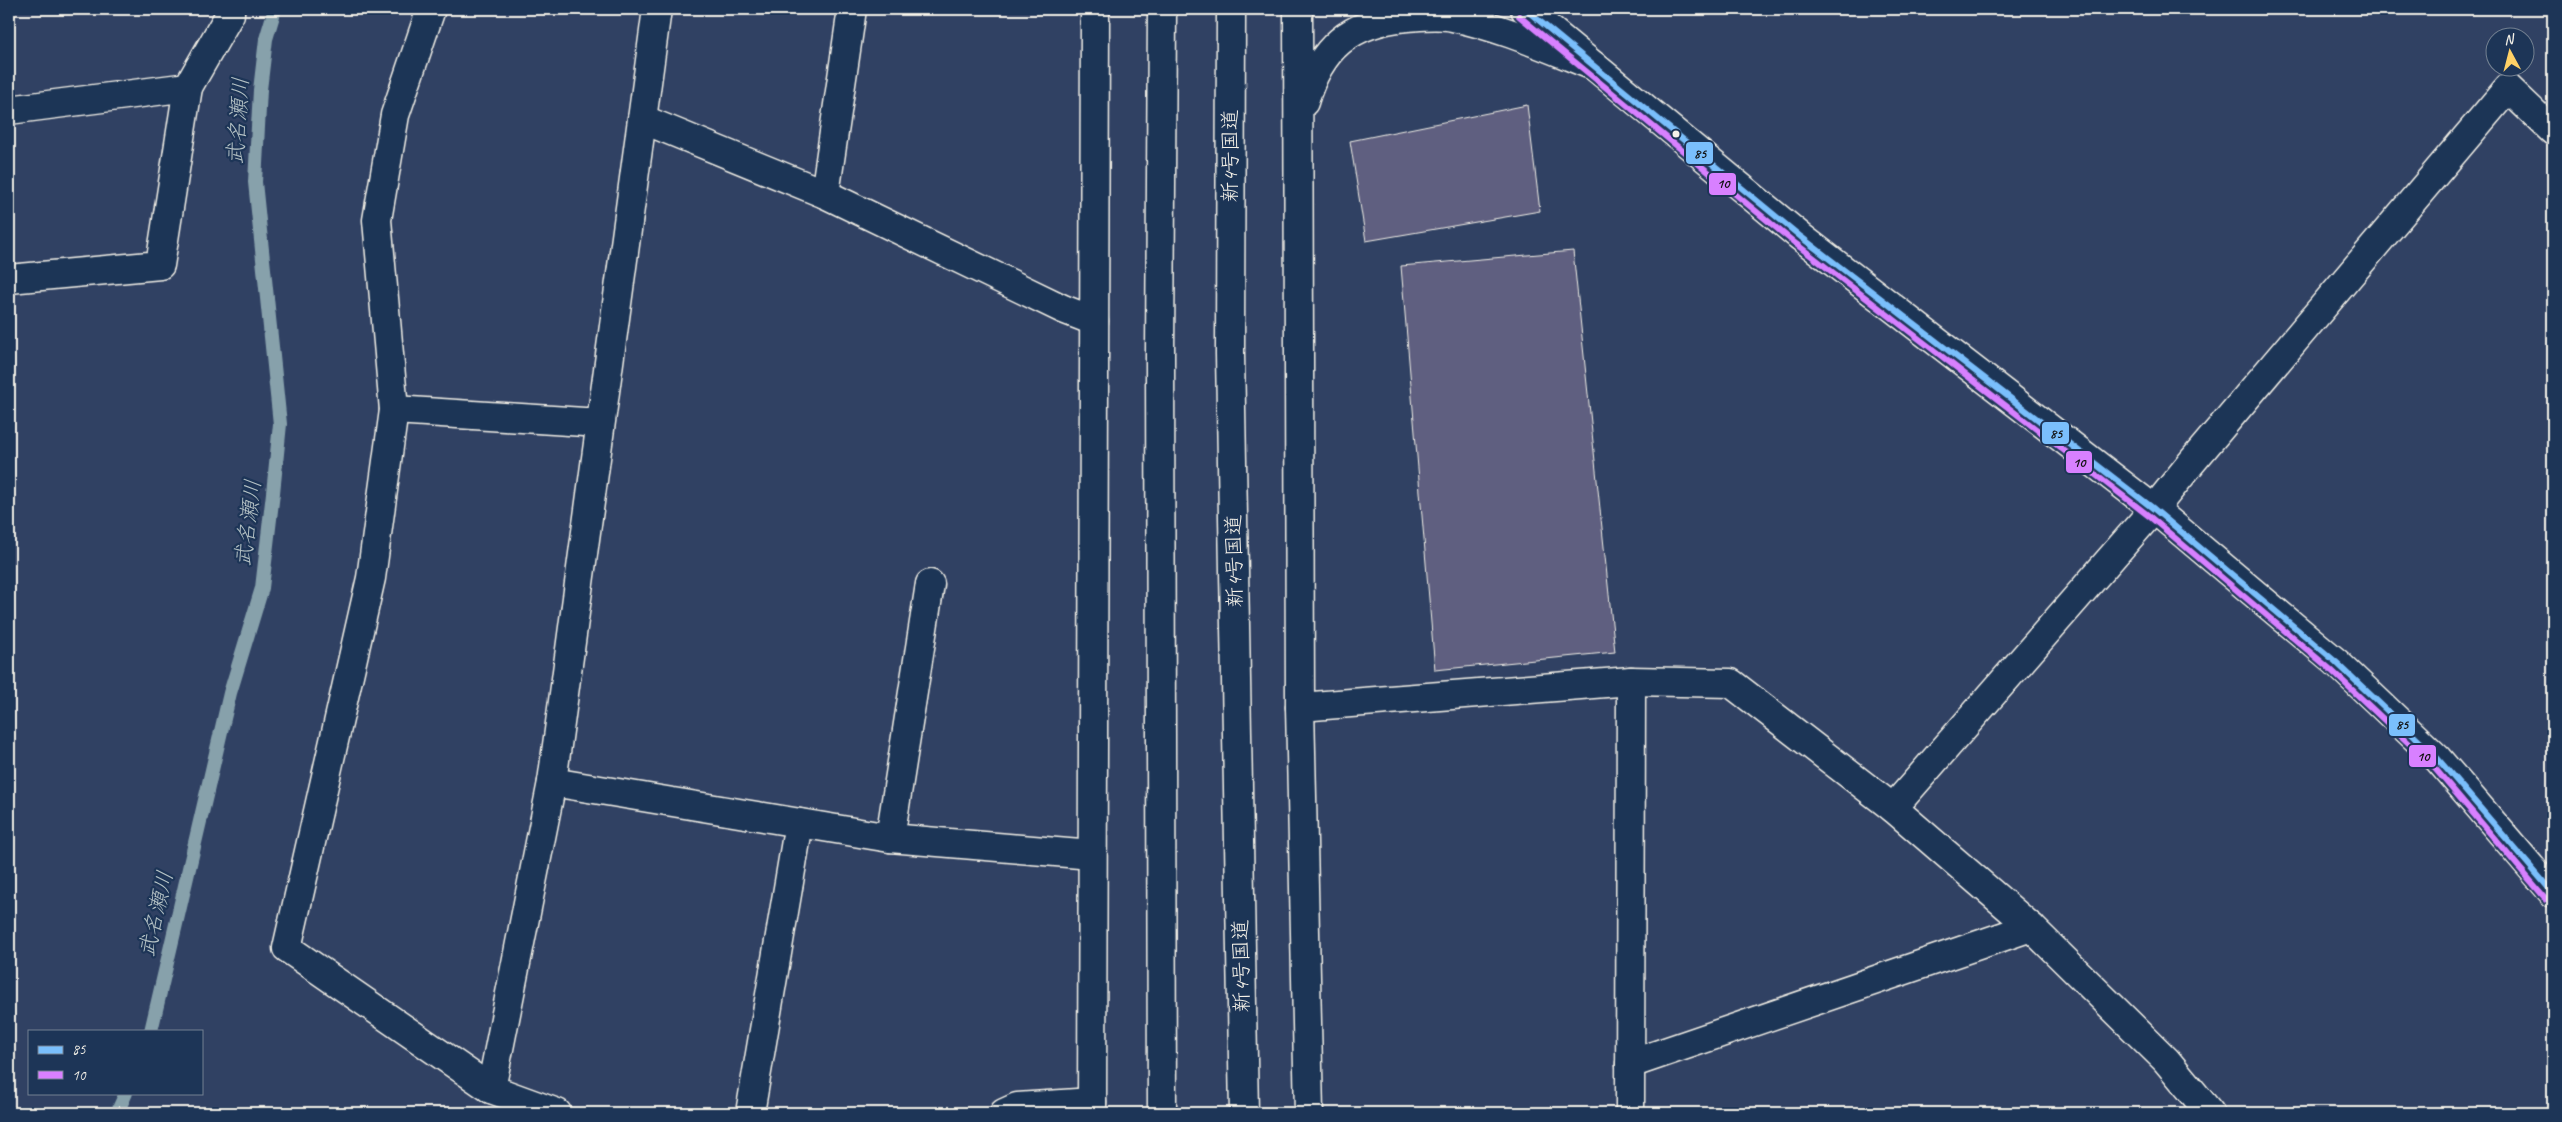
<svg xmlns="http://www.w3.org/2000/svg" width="2562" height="1122" font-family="Caveat,'Klee One',sans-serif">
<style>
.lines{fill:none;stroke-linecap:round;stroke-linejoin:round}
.stream{stroke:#87a1ab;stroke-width:14}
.building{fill:#5f5f80;stroke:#f4f1e8}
.street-casing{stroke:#f4f1e8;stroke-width:31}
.primary-casing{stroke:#f4f1e8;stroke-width:31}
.highway-casing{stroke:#f4f1e8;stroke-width:31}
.street{stroke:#1d3557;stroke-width:28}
.primary{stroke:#1d3557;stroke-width:28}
.highway{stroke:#1d3557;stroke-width:28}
.bus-1-casing{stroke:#1d3557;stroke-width:10}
.bus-2-casing{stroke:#1d3557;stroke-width:10}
.bus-1{stroke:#7abffc;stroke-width:6}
.bus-2{stroke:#d880ff;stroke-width:6}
.bus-dot{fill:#f4f1e8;stroke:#1d3557;stroke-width:2}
.labels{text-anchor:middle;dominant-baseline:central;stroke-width:4.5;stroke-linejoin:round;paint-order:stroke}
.street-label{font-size:21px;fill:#f4f1e8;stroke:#1d3557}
.water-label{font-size:22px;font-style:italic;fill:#b5c2c5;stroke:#1d3557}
.line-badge{stroke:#1d3557;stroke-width:2}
.pale-badge-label{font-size:14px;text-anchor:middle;font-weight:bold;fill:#111}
</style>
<rect width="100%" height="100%" fill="#304163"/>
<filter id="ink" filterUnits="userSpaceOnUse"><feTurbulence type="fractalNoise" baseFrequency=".02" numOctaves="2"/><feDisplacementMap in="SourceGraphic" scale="10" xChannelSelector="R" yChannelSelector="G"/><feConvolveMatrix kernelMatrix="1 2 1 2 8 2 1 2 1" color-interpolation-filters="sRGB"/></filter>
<g filter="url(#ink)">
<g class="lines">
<g class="stream">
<path d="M151 1031 230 693 262 588 273 493 280 424 255 182 260 90 266 39 275 9"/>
<path d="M117 1113 126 1093"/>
</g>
</g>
<g class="building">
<path d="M1527 105 1540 211 1366 241 1350 141Z"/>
<path d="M1573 251 1615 652 1435 670 1401 266Z"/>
</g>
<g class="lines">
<defs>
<g id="street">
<path d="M431 9 395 115 377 220 394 410 371 578 287 948 491 1089 557 1113"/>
<path d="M852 9 825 194 1063 309 1094 321"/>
<path d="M188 87 230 14V9"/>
<path d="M9 110 188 87 160 265 9 279"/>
<path d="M642 119 825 194"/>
<path d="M394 410 600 423"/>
<path d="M1300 707 1631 681 1731 683 1893 808 2031 927 2166 1060 2210 1113"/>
<path d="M552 782 890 838 1092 855"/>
<path d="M1893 808 2154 509 2191 463 2508 88 2553 131"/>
<path d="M890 838 930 584"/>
<path d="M1630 1064 2031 927"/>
<path d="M491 1089 552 782 657 9"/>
<path d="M750 1113 799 823"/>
<path d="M1004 1113 1017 1107 1092 1102"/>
<path d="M1630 1113 1631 681"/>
</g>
<path id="primary" d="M1525 9 1801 237 2154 509 2336 662 2438 759 2553 893"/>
<g id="highway">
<path d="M1162 9 1160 357 1162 1113"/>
<path d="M1231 9 1230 354 1244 1113"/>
<path d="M1298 9 1300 707 1309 1113"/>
<path d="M1304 102C1320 48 1350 22 1407 17 1422 16 1439 14 1453 17 1501 27 1548 48 1594 66"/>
<path d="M1092 1113 1095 9"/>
</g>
</defs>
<use href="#street" class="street-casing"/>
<use href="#primary" class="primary-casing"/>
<use href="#highway" class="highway-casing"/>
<use href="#street" class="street"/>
<use href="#primary" class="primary"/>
<use href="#highway" class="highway"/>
<defs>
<path id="bus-1" d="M1525 9 1801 237 2154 509 2336 662 2438 759 2553 893"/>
<path id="bus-2" d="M1519 16 1796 244 2149 516 2330 669 2432 765 2546 899"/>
</defs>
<use href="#bus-1" class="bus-1-casing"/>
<use href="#bus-2" class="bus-2-casing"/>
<use href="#bus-1" class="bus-1"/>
<use href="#bus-2" class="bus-2"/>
</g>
</g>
<circle class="bus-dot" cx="1676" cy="134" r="4.5"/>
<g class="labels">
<g class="street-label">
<text transform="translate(1230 156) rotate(-90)">新4号国道</text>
<text transform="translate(1234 561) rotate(-91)">新4号国道</text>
<text transform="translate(1241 966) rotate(-91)">新4号国道</text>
</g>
<g class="water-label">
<text transform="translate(238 121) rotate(-86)">武名瀬川</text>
<text transform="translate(248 523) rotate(-83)">武名瀬川</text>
<text transform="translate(156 914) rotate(-77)">武名瀬川</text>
</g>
</g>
<g class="line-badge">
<rect x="1685" y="141" width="29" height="24" rx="5" fill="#7abffc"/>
<rect x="1708" y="172" width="29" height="24" rx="5" fill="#d880ff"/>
<rect x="2041" y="421" width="29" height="24" rx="5" fill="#7abffc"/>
<rect x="2065" y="450" width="28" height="24" rx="5" fill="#d880ff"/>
<rect x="2388" y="713" width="28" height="24" rx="5" fill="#7abffc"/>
<rect x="2408" y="744" width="29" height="24" rx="5" fill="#d880ff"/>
</g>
<g class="pale-badge-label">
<text x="1700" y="158">85</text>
<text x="1723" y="188">10</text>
<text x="2056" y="438">85</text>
<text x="2079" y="467">10</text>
<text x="2402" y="729">85</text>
<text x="2423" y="761">10</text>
</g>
<rect width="2562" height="1122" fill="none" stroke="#1d3557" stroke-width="30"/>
<rect x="15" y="15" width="2532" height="1092" fill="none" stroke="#f4f1e8" stroke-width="2" filter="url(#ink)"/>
<rect x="28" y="1030" width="175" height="65" fill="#1d3557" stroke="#738091"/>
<rect x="38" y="1046" width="25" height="8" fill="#7abffc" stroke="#738091"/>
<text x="72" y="1054" font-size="15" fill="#f4f1e8">85</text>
<rect x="38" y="1071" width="25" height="8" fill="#d880ff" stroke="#738091"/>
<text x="72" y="1080" font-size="15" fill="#f4f1e8">10</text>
<g transform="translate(2510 52) rotate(353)"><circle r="24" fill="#1d3557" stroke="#738091"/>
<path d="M0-4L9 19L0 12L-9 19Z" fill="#ffd166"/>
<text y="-8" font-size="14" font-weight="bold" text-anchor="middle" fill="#f4f1e8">N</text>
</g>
</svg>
